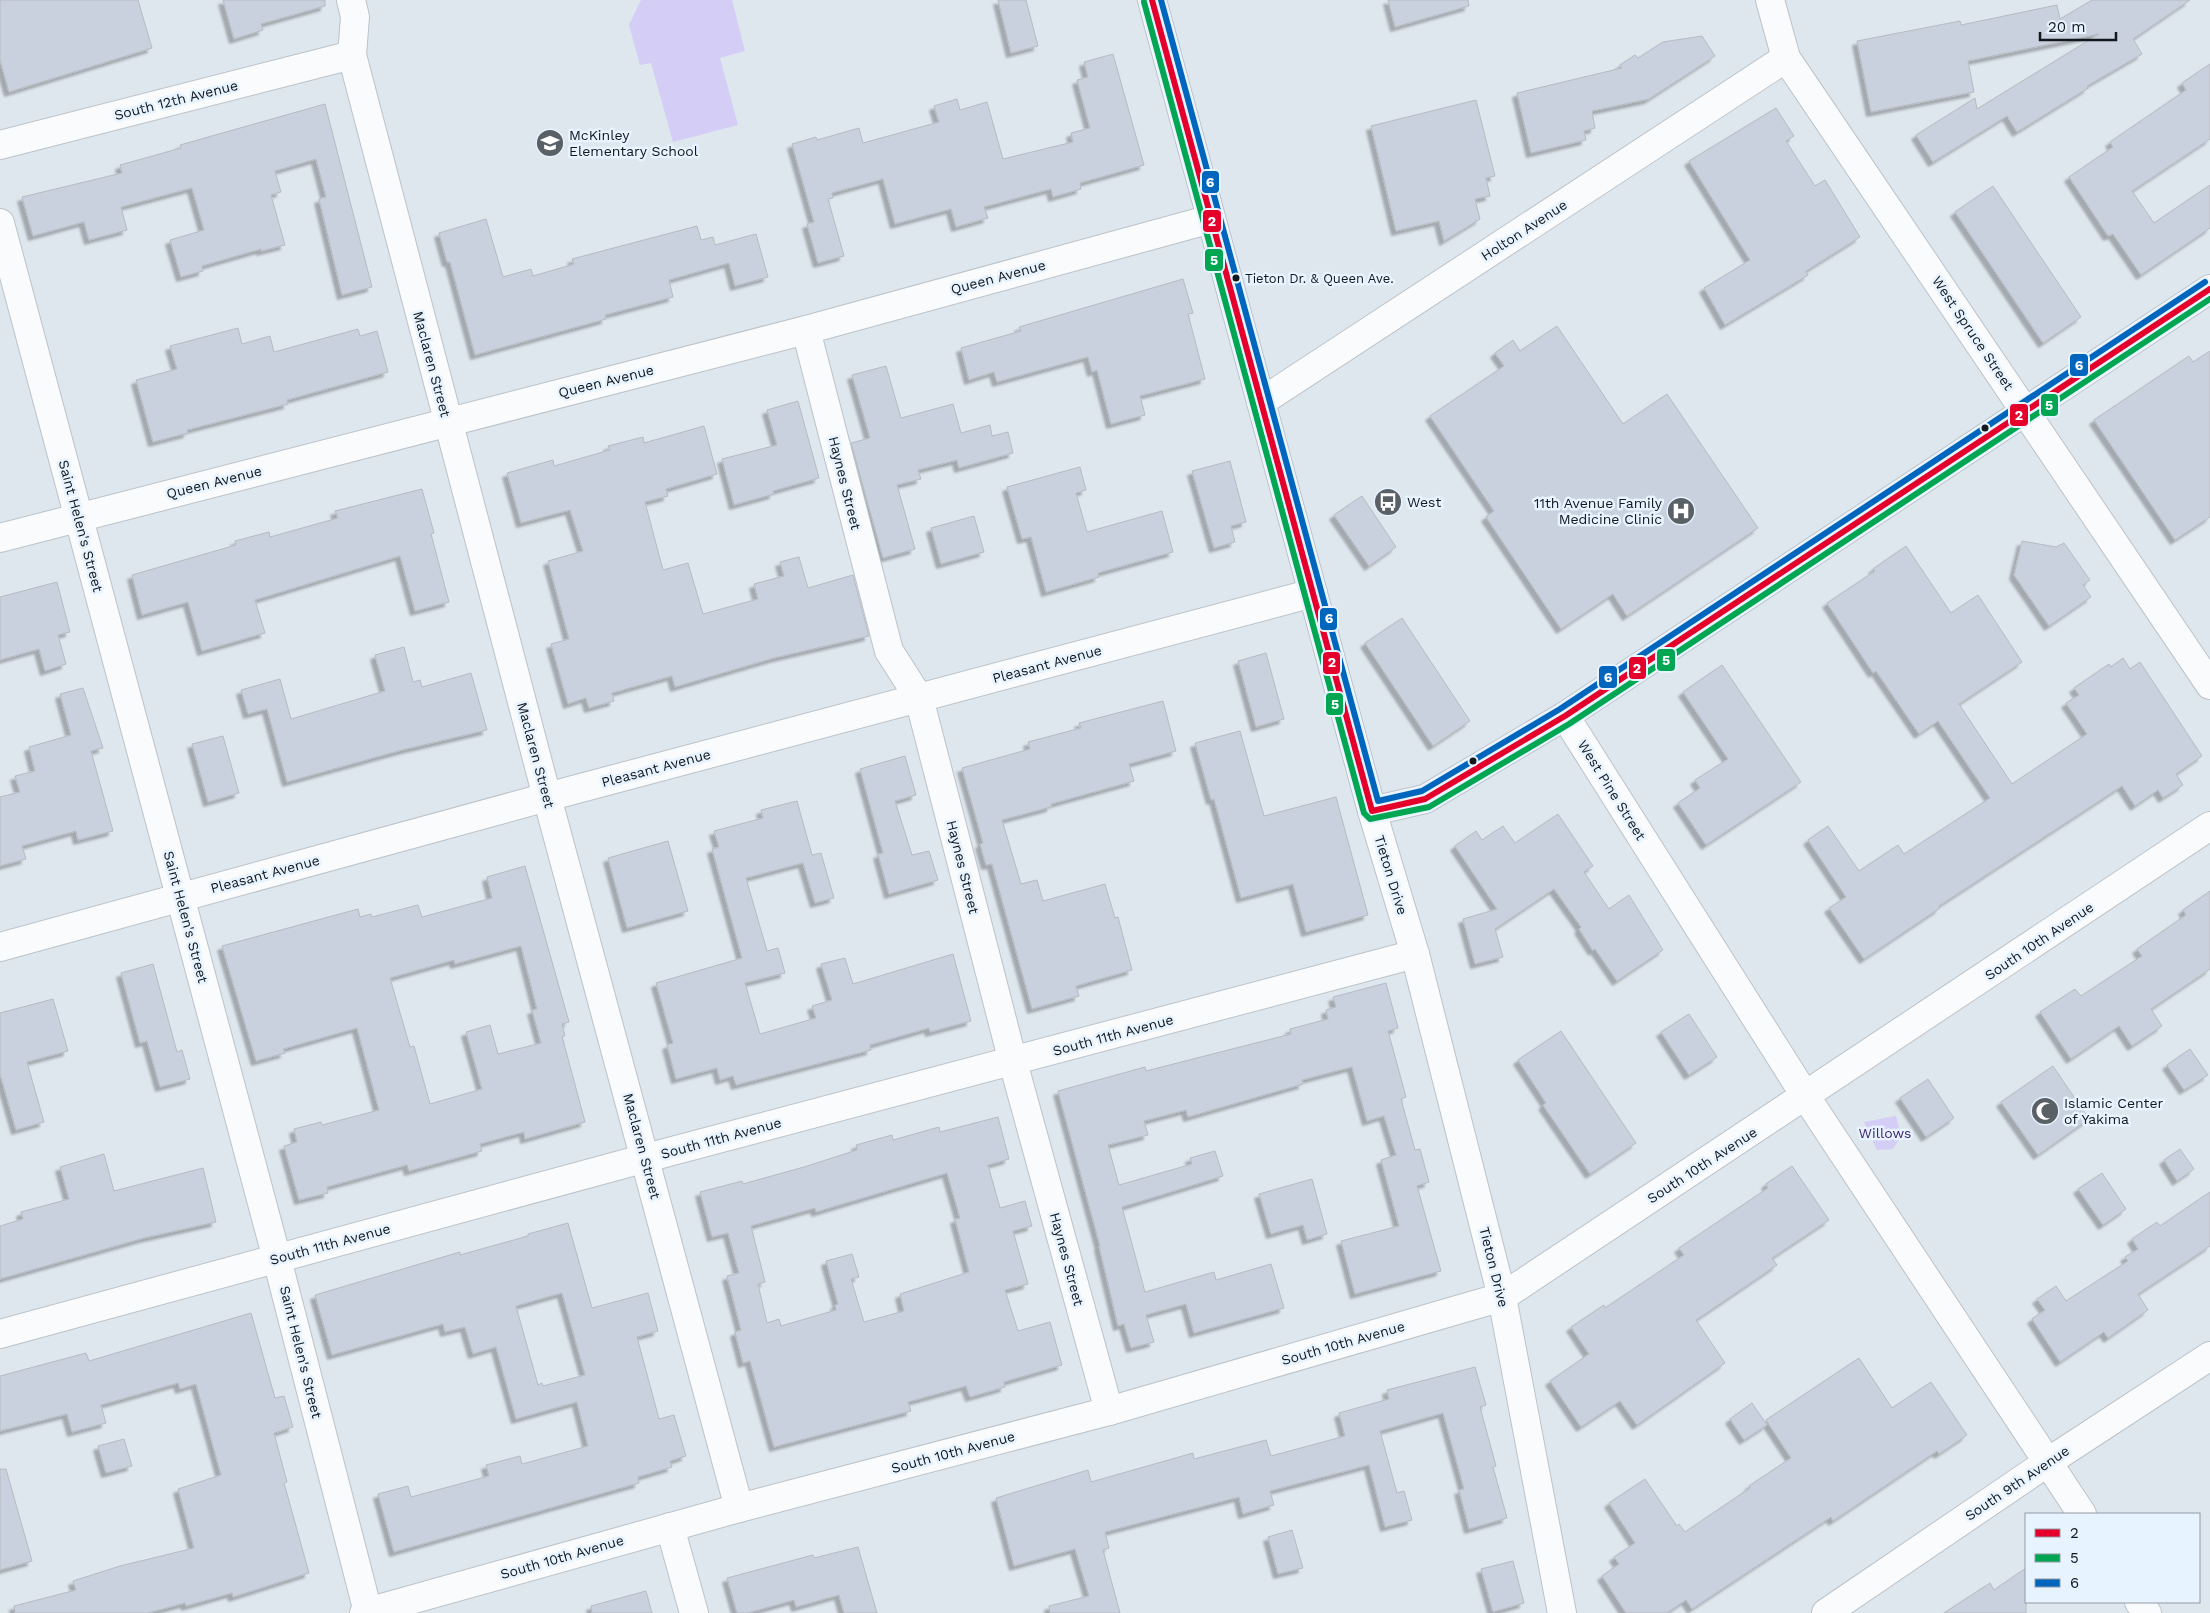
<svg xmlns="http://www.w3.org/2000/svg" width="2210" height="1613" font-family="'Work Sans',sans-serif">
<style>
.green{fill:#d4cdf6}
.building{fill:#c9d0de;stroke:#b6bbc1;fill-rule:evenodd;filter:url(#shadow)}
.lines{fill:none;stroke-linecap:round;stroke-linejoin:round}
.minor-casing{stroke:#bcc3c9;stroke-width:30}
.major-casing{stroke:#bcc3c9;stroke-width:30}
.minor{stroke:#fafbfc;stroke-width:28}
.major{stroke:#fafbfc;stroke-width:28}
.bus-1-casing{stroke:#e7f3ff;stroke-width:10}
.bus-2-casing{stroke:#e7f3ff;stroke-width:10}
.bus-3-casing{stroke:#e7f3ff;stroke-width:10}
.bus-1{stroke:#e4002b;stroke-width:6}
.bus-2{stroke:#00a651;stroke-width:6}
.bus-3{stroke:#0065bd;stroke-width:6}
.bus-dot{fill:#12181d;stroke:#e7f3ff;stroke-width:2}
.labels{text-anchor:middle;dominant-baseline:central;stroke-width:5;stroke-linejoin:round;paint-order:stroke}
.bus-label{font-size:13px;fill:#12181d;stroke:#e7f3ff;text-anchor:start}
.street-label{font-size:14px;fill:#12181d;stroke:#e7f3ff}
.poi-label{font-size:14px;fill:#12181d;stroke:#e7f3ff;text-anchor:start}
.park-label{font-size:14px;fill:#412471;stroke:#e7f3ff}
.line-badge{stroke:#e7f3ff;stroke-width:2}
.badge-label{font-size:14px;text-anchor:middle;font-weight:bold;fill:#fff}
</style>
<defs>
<filter id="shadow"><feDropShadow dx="-4.5" dy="4.5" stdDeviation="1" flood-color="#0004"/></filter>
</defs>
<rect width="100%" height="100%" fill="#dee6ee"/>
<g class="green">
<path d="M641 0H732L745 51 720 58 738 125 673 142 651 63 640 65 629 25Z"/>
<path d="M1896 1116 1901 1136 1893 1149 1877 1150 1864 1122Z"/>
</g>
<g class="building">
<path d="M0 0H138L152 48 9 92 0 60Z"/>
<path d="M223 0H325V6L261 24 263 30 234 39Z"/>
<path d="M998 0H1026L1038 46 1011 53Z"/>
<path d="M1388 0H1468L1469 6 1395 27Z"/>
<path d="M2092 0H2190L2133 39 2142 54 2087 86 2088 88 2017 132 2007 116 1933 162 1916 135 1975 98 1977 109 2099 34 1968 61 1974 92 1871 112 1857 41 1960 21 1961 25 2057 5 2060 19Z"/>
<path d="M1702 36 1715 56 1649 99 1592 111 1595 128 1584 131 1586 140 1531 153 1517 93 1622 68 1620 65 1635 55 1638 58 1663 42Z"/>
<path d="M1113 54 1144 165 1080 183 1081 189 1053 197 1051 189 984 207 988 218 956 227 951 209 895 224 883 179 832 193 833 198 828 199 844 256 818 263 807 224 814 222 792 144 816 137 817 140 859 128 863 143 939 122 934 106 957 99 960 110 987 102 1003 159 1073 142 1071 133 1090 128 1077 80 1088 77 1084 62Z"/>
<path d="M2210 64V139L2132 191 2154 223 2210 185V228L2141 275 2113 234 2108 236 2069 177 2113 147 2110 142 2186 90 2182 83Z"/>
<path d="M1476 100 1495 176 1486 178 1490 196 1475 199 1480 219 1444 241 1439 221 1396 231 1371 126Z"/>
<path d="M325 104 372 287 342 295 319 199 326 197 316 159 275 171 281 192 271 195 285 245 261 251V249L202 266 203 271 181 277 170 240 204 230 192 188 121 207 127 230 89 240 84 222 33 236 22 197 122 173 120 165 181 148 180 145Z"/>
<path d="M1776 108 1794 136 1786 141 1815 186 1825 180 1860 237 1806 271 1808 275 1725 325 1704 288 1750 260 1689 161Z"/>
<path d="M1993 186 2081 317 2043 343 1955 212Z"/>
<path d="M486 219 503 277 531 269 533 276 574 264 572 259 697 226 701 240 713 237 715 245 756 234 768 277 735 286 729 263 669 280 673 297 605 315 606 319 475 355 450 262H447L439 233Z"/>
<path d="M1183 279 1193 313 1188 314 1205 379 1140 396 1145 415 1111 424 1097 370 1092 372 1088 357 997 382 994 372 969 380 961 348 1021 331 1019 327Z"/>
<path d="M1557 326 1623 424 1667 394 1758 528 1627 616 1613 594 1561 629 1486 517 1494 511 1430 416 1504 366 1495 353 1513 340 1520 351Z"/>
<path d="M238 328 242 344 270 336 274 352 358 329 360 336 377 331 388 372 287 400 288 404 187 430 188 433 153 442 136 380 177 369 170 346Z"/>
<path d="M2210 351V517L2175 540 2094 420 2189 356 2193 362Z"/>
<path d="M886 366 901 418 953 404 961 433 990 425 992 436 1008 432 1013 453 959 468 957 460 918 470 921 479 897 485 915 549 883 558 851 443 870 438 852 375Z"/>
<path d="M798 401 819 478 773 491 774 494 734 505 722 459 777 445 767 410Z"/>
<path d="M704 426 717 474 666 489 668 496 645 502 663 570 688 563 703 614 758 599 754 584 784 576 780 562 799 557 808 588 853 575 869 636 774 658 675 687 672 676 612 693 614 701 589 708 586 698 568 704 551 644 569 639 548 561 583 551 570 510 521 523 507 473 553 460 554 466 610 450 608 446 643 437 644 443Z"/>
<path d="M1230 461 1246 522 1231 526 1235 542 1214 548 1192 471Z"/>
<path d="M1080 467 1086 490 1076 493 1087 532 1162 511 1173 552 1098 573 1099 577 1046 592 1031 537 1022 539 1007 487Z"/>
<path d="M422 489 434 533 431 534 449 602 415 611 400 556 255 600 265 633 202 651 188 602 142 615 132 575 236 545 235 541 269 532 270 537 338 518 335 511Z"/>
<path d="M1362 496 1396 547 1369 566 1334 515Z"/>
<path d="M974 516 984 552 941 564 931 528Z"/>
<path d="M2022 541 2056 547 2064 543 2090 580 2083 585 2091 597 2049 626 2014 575Z"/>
<path d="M1906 546 1951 613 1978 595 2022 662 1959 704 2012 784 2087 734 2066 703 2079 695 2074 688 2109 664 2111 667 2123 658 2130 669 2140 662 2202 756 2176 774 2183 785 2163 798 2158 790 2135 806 2122 786 1939 906 1940 908 1864 959 1829 908 1846 897 1808 840 1828 826 1859 871 1898 845 1904 854 1990 798 1938 721 1919 734 1876 671 1873 673 1827 603 1875 571 1873 569Z"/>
<path d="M57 582 70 632 58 635 66 664 45 671 39 649 0 660V597Z"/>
<path d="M1402 618 1470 721 1433 746 1365 643Z"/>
<path d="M404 647 413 682 420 680 422 687 471 673 487 730 402 750 287 782 267 709 248 714 241 690 280 679 291 719 385 691 375 655Z"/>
<path d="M1266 653 1284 719 1256 727 1238 661Z"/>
<path d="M1722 665 1801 782 1706 845 1678 803 1700 788 1695 780 1728 759 1683 692Z"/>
<path d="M83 688 103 748 91 751 113 831 78 840 76 831 22 846 26 859 0 866V797L20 792 15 776 35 771 29 747 71 735 60 694Z"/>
<path d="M1163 701 1176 751 1129 764 1134 781 1051 804V807L1002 820 1021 884 1037 880 1043 901 1105 884 1115 918 1118 917 1132 970 1076 986 1079 996 1032 1009 992 864 986 865 980 844 983 843 962 768 1030 749 1028 742 1081 728 1079 723Z"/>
<path d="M1240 731 1264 816 1336 797 1368 915 1306 932 1293 884 1241 898 1214 799 1211 800 1195 743Z"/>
<path d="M223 736 239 793 208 802 192 744Z"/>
<path d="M905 756 916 795 895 801 912 855 929 851 938 880 889 894 878 854 883 853 860 769Z"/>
<path d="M797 801 812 855 821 853 834 898 815 903 803 863 746 878 767 951 778 948 785 973 745 983 760 1034 816 1018 812 1006 832 1000 821 964 845 958 853 984 953 954 971 1021 930 1032 929 1028 870 1045 871 1050 736 1085 733 1076 720 1080 717 1068 676 1079 667 1045 673 1043 656 983 742 958 712 849 719 847 714 831 763 818 761 810Z"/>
<path d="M1558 814 1593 866 1584 872 1609 909 1629 895 1663 950 1617 981 1595 949 1593 951 1579 929 1581 927 1554 889 1495 929 1503 957 1475 964 1463 919 1497 909 1455 846 1476 831 1482 840 1503 826 1515 843Z"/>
<path d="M668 841 688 911 627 928 608 858Z"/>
<path d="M525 866 569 1022 562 1024 565 1036H562L585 1122 525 1139 524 1132 480 1144 482 1151 409 1171 407 1165 327 1187 328 1193 299 1200 284 1146 297 1142 294 1129 321 1122 322 1125 379 1110 357 1028 283 1049 285 1053 256 1061 222 946 358 909 360 917 371 914 372 917 418 905 422 917 492 898 487 877ZM521 946 537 1009 532 1010 541 1043 498 1054 490 1025 466 1032 482 1089 430 1104 414 1046 410 1047 390 978 454 960 455 964Z"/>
<path d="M2210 891V969L2151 1009 2162 1026 2132 1046 2119 1026 2071 1059 2040 1012 2075 989 2081 996 2142 956 2137 949 2186 915 2183 910Z"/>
<path d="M153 964 177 1052 182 1050 190 1079 160 1087 147 1041 140 1043 121 973Z"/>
<path d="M1386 983 1398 1028 1388 1031 1406 1097 1401 1099 1415 1150 1420 1149 1429 1182 1417 1186 1441 1271 1355 1294 1341 1241 1399 1226 1381 1160 1396 1155 1384 1116 1367 1121 1352 1067 1302 1080 1303 1084 1188 1117 1186 1110 1144 1121 1148 1135 1108 1145 1119 1185 1192 1164 1190 1158 1215 1151 1223 1176 1122 1207 1145 1292 1214 1272 1216 1280 1271 1264 1284 1308 1194 1333 1186 1304 1146 1315 1154 1342 1131 1348 1124 1324 1118 1326 1099 1246H1100L1058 1091 1145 1067 1146 1071 1291 1034 1290 1029 1328 1019 1326 1010 1336 1007 1333 997Z"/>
<path d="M53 999 68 1051 27 1062 44 1122 16 1130 0 1074V1013Z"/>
<path d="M1689 1014 1717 1057 1689 1075 1661 1032Z"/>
<path d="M1561 1031 1636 1143 1590 1174 1543 1105 1546 1103 1518 1060Z"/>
<path d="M2190 1049 2208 1075 2184 1090 2167 1065Z"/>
<path d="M2053 1066 2089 1119 2038 1155 2001 1102Z"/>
<path d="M1928 1079 1954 1118 1926 1137 1900 1098Z"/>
<path d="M998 1117 1009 1159 988 1165 1000 1208 1025 1201 1032 1226 1013 1231 1028 1284 1005 1290 1018 1331 1050 1322 1062 1365 1004 1382 1005 1387 970 1397 966 1386 908 1402 911 1411 774 1447 750 1361 743 1363 735 1332 741 1330 727 1276 739 1273 728 1233 712 1237 700 1192 742 1181 743 1184 804 1167 857 1150 856 1145 892 1135 893 1140 939 1127 940 1132ZM947 1173 960 1218 955 1219 969 1272 900 1294 904 1311 864 1322 851 1279 859 1277 852 1254 826 1261 838 1304 835 1305 836 1310 781 1326 779 1319 767 1323 758 1284 765 1282 751 1226 815 1208 816 1212Z"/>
<path d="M2180 1149 2194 1169 2177 1181 2164 1160Z"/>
<path d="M104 1154 114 1191 203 1168 216 1222 144 1238 0 1279V1226L23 1219 21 1212 69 1199 60 1167Z"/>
<path d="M1792 1166 1829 1220 1772 1258 1777 1265 1696 1320 1725 1363 1637 1425 1620 1401 1581 1427 1550 1381 1589 1354 1571 1327 1604 1305 1605 1308 1684 1255 1679 1248 1768 1188 1766 1184Z"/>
<path d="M2102 1173 2126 1209 2103 1225 2078 1189Z"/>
<path d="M1312 1179 1327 1234 1307 1240 1303 1225 1271 1234 1259 1194Z"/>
<path d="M2210 1192V1246L2138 1294 2148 1310 2108 1338 2104 1332 2060 1362 2032 1319 2045 1310 2037 1299 2056 1286 2066 1301 2128 1261 2125 1257 2138 1249 2132 1239 2157 1222 2160 1226Z"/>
<path d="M568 1223 592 1308 648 1293 658 1331 637 1337 659 1419 674 1415 686 1456 670 1461 672 1467 638 1477 639 1483 394 1552 378 1494 408 1486 411 1497 489 1476 486 1465 520 1456 522 1464 588 1446 577 1402 516 1419 496 1347 473 1354 465 1327 445 1332 443 1324 332 1355 315 1295 460 1252V1255L528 1236V1234ZM562 1293 585 1375 543 1386 542 1383 538 1385 516 1306Z"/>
<path d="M251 1313 275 1398 284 1396 293 1427 274 1433 287 1482 284 1483 309 1573 233 1597 232 1593 186 1606 185 1603 148 1613H15L14 1606 76 1590 73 1581 120 1566 194 1548 178 1489 221 1475 196 1384 180 1389 178 1383 101 1405 106 1423 72 1432 67 1414 0 1431V1376L86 1353 89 1361Z"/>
<path d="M1859 1358 1892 1408 1931 1382 1967 1435 1939 1454 1937 1451 1833 1521 1831 1517 1692 1609 1686 1600 1667 1613H1626L1602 1576 1619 1564 1614 1557 1635 1543 1609 1503 1645 1479 1677 1526 1679 1524 1685 1532 1750 1488 1749 1486 1791 1458 1766 1420Z"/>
<path d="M1475 1367 1486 1405 1480 1407 1496 1466 1493 1467 1507 1518 1469 1529 1459 1490 1464 1489 1443 1413 1380 1431 1397 1493 1404 1491 1412 1520 1385 1527 1369 1465 1270 1491 1274 1505 1243 1514 1239 1497 1105 1532 1109 1548 1103 1550 1120 1613H1050L1049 1606 1089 1596 1075 1549 1014 1566 996 1498 1088 1470 1091 1482 1193 1453 1194 1459 1266 1440 1271 1456 1345 1436 1339 1413 1389 1399 1387 1390Z"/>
<path d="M1752 1403 1767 1425 1744 1440 1730 1419Z"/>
<path d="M124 1439 132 1466 106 1473 98 1446Z"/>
<path d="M0 1469H6L32 1561 0 1570Z"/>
<path d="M1292 1530 1303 1568 1278 1574 1268 1537Z"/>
<path d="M858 1547 877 1613H844L839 1595 796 1607 794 1600 748 1613H737L727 1578 813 1555 814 1558Z"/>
<path d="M1513 1561 1524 1603 1493 1612 1481 1569Z"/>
<path d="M2026 1568V1613H1944L1990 1583 1994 1590Z"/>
<path d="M646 1591 652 1613H592L591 1606Z"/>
</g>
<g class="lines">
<defs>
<g id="minor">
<path d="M351 0 355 17 352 55 547 797 739 1508"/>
<path d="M1770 0 1786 58 2210 685"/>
<path d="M0 145 352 55"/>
<path d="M0 223 277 1259 368 1612"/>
<path d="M806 330 889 651 919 698 1013 1062 1109 1411"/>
<path d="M1261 402 1786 58"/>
<path d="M0 538 806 330 1211 219"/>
<path d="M1565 716 1806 1097 2082 1514"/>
<path d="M1372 811 1425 799 1565 716 2210 289"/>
<path d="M0 947 547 797 1313 593"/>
<path d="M0 1334 646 1158 1415 954"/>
<path d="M670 1527 694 1613"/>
<path d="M2139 1602 2147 1613"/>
<path d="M364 1613 739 1508 1109 1411 1502 1297 2210 826"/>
<path d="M1826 1613 2048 1462 2210 1356"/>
</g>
<path id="major" d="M1152 0 1372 811 1415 954 1502 1297 1562 1613"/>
</defs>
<use href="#minor" class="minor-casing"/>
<use href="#major" class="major-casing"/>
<use href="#minor" class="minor"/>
<use href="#major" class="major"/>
<defs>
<path id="bus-1" d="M1152 0 1372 811 1425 799 1565 716 2210 289"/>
<path id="bus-2" d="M1144 2 1364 813 1370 819 1429 807 1569 724 2210 299"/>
<path id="bus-3" d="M1161 0 1378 801 1422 791 1560 709 2205 282"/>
</defs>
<use href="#bus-1" class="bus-1-casing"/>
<use href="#bus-2" class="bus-2-casing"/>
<use href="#bus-3" class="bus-3-casing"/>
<use href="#bus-1" class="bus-1"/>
<use href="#bus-2" class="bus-2"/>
<use href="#bus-3" class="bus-3"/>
</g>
<defs>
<symbol id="school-disc" viewBox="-11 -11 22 22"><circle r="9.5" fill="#596066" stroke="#e7f3ff"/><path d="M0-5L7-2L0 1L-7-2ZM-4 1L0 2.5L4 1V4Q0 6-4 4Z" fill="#fff"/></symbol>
<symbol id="bus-disc" viewBox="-11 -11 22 22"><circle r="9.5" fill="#596066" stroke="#e7f3ff"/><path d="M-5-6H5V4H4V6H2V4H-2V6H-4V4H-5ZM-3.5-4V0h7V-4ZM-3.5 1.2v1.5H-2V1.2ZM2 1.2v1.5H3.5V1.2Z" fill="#fff"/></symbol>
<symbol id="hospital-disc" viewBox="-11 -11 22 22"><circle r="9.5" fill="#596066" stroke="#e7f3ff"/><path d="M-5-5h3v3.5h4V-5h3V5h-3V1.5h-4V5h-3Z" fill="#fff"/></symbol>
<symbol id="mosque-disc" viewBox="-11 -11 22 22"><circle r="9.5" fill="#596066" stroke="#e7f3ff"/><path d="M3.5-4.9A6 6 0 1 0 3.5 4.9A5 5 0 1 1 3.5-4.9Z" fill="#fff"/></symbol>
</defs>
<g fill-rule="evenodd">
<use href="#school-disc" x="534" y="127" width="32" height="32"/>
<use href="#bus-disc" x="1372" y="486" width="32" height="32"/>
<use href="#hospital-disc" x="1665" y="495" width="32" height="32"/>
<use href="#mosque-disc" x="2029" y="1095" width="32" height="32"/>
</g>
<g class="bus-dot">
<circle cx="1236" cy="278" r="4.5"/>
<circle cx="1985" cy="428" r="4.5"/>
<circle cx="1473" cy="761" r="4.5"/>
</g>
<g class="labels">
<g class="bus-label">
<text x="1245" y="278">Tieton Dr. &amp; Queen Ave.</text>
</g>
<g class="street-label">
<text transform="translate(176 100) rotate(-14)">South 12th Avenue</text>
<text transform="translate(1524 230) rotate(-33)">Holton Avenue</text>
<text transform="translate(998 277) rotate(-15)">Queen Avenue</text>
<text transform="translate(1973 333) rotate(56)">West Spruce Street</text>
<text transform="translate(432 364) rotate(75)">Maclaren Street</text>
<text transform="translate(606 381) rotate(-14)">Queen Avenue</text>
<text transform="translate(214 482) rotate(-14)">Queen Avenue</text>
<text transform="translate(845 483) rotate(76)">Haynes Street</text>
<text transform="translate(81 526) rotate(75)">Saint Helen's Street</text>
<text transform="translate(1047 664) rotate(-15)">Pleasant Avenue</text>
<text transform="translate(536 755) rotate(75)">Maclaren Street</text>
<text transform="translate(656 768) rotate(-15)">Pleasant Avenue</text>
<text transform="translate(1612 790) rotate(58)">West Pine Street</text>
<text transform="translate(963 867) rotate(76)">Haynes Street</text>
<text transform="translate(265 874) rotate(-15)">Pleasant Avenue</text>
<text transform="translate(1391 875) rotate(73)">Tieton Drive</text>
<text transform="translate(186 917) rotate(75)">Saint Helen's Street</text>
<text transform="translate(2039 941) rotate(-34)">South 10th Avenue</text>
<text transform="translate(1113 1035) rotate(-15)">South 11th Avenue</text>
<text transform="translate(721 1138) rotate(-15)">South 11th Avenue</text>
<text transform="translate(642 1146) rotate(75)">Maclaren Street</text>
<text transform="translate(1702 1165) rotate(-33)">South 10th Avenue</text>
<text transform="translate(330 1244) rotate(-15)">South 11th Avenue</text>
<text transform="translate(1067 1259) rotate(75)">Haynes Street</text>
<text transform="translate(1494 1267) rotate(76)">Tieton Drive</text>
<text transform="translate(1343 1343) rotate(-16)">South 10th Avenue</text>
<text transform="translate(301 1352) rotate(76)">Saint Helen's Street</text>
<text transform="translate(953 1452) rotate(-15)">South 10th Avenue</text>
<text transform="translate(2017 1483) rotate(-34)">South 9th Avenue</text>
<text transform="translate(562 1557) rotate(-16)">South 10th Avenue</text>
</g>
<g class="poi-label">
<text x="569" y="135">McKinley<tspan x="569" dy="16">Elementary School</tspan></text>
<text x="1407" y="502">West</text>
<text x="1662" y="503" text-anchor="end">11th Avenue Family<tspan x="1662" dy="16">Medicine Clinic</tspan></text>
<text x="2064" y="1103">Islamic Center<tspan x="2064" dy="16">of Yakima</tspan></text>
</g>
<g class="park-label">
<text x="1885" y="1133">Willows</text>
</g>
</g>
<g class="line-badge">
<rect x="1201" y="170" width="19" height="24" rx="5" fill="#0065bd"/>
<rect x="1202" y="209" width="20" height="24" rx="5" fill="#e4002b"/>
<rect x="1204" y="248" width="20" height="24" rx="5" fill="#00a651"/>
<rect x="2069" y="353" width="20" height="24" rx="5" fill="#0065bd"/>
<rect x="2040" y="393" width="19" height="24" rx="5" fill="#00a651"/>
<rect x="2009" y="403" width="20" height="24" rx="5" fill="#e4002b"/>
<rect x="1319" y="607" width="19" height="24" rx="5" fill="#0065bd"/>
<rect x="1656" y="648" width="20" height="24" rx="5" fill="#00a651"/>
<rect x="1322" y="651" width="19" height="24" rx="5" fill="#e4002b"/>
<rect x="1628" y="656" width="19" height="24" rx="5" fill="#e4002b"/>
<rect x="1598" y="665" width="20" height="24" rx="5" fill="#0065bd"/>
<rect x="1325" y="692" width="19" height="24" rx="5" fill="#00a651"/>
</g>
<g class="badge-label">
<text x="1210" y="187">6</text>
<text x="1212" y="226">2</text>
<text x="1214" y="265">5</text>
<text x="2079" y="370">6</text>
<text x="2049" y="410">5</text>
<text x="2019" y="420">2</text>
<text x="1329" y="623">6</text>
<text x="1666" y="665">5</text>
<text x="1332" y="667">2</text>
<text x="1637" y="673">2</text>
<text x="1608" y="682">6</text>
<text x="1335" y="709">5</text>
</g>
<rect x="2025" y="1513" width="175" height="90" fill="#e7f3ff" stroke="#929ba5"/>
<rect x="2035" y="1529" width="25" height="8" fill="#e4002b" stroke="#929ba5"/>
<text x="2070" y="1538" font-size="15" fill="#12181d">2</text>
<rect x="2035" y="1554" width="25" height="8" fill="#00a651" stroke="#929ba5"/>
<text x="2070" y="1563" font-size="15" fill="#12181d">5</text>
<rect x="2035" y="1579" width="25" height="8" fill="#0065bd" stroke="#929ba5"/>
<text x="2070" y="1588" font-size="15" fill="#12181d">6</text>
<path d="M2040 32v8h76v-8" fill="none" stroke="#12181d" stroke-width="2.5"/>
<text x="2048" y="32" font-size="15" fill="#12181d" stroke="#e7f3ff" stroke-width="4" paint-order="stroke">20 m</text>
</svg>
